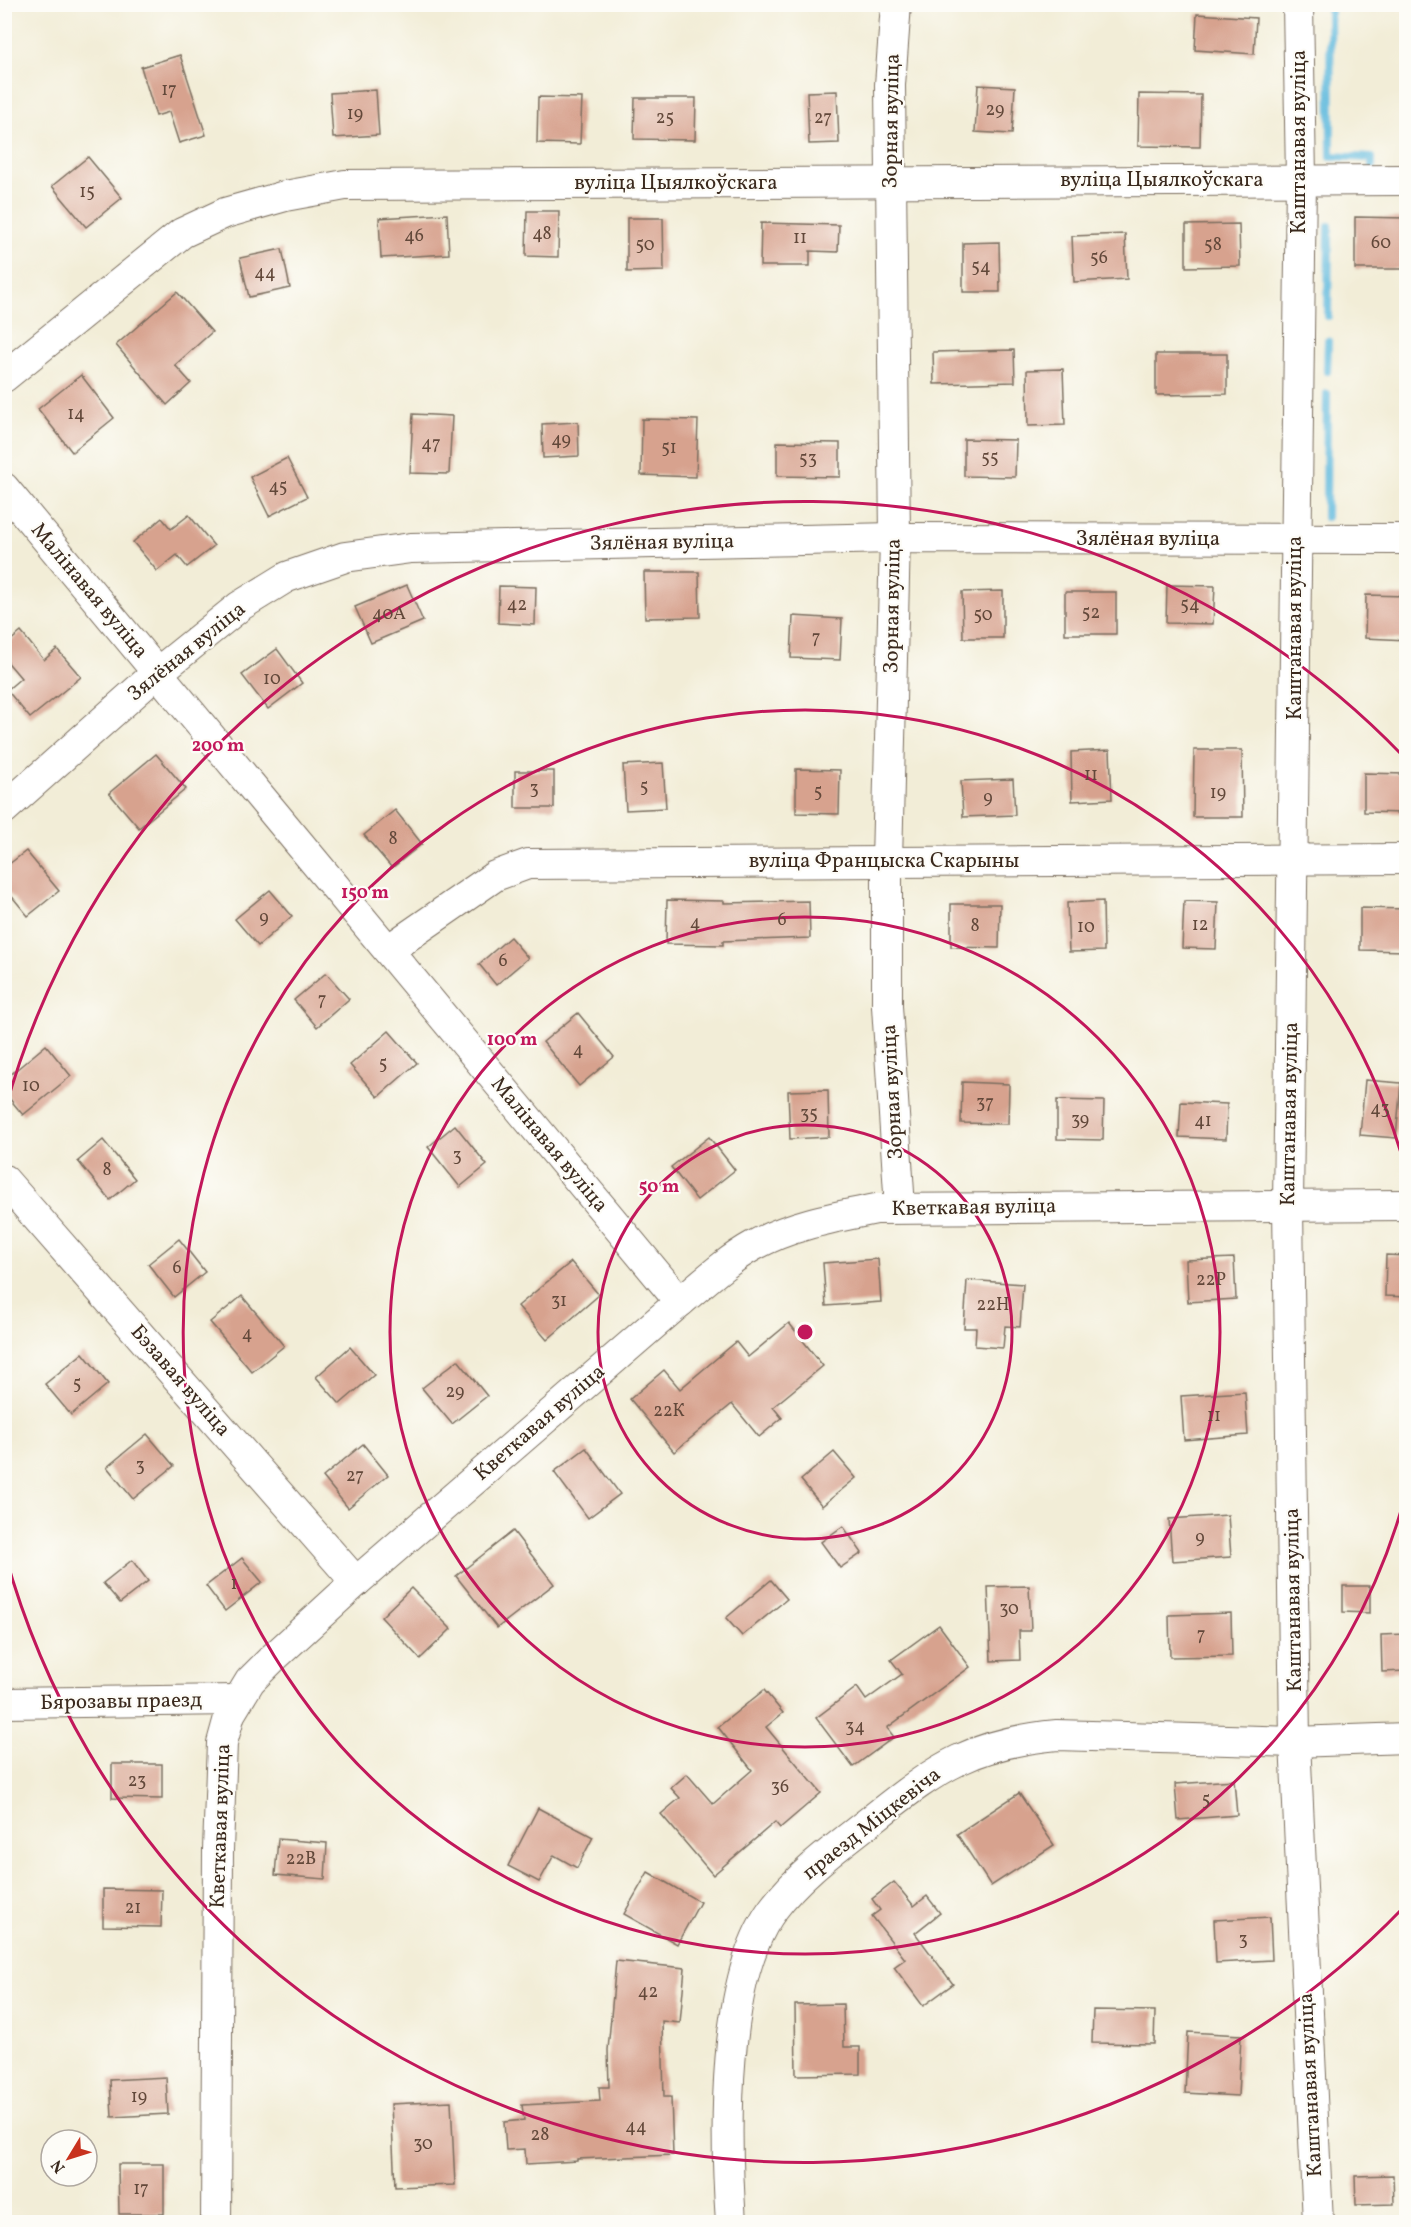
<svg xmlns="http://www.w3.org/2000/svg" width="1411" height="2227" font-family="Vollkorn,serif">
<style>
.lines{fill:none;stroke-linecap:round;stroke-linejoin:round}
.stream{stroke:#5fb9dd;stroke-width:8}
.building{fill:#d7a28e}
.minor-casing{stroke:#7b6e5f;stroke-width:32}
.minor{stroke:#fff;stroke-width:30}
.ring{fill:none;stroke:#c2185b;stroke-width:3}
.labels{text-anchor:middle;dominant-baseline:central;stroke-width:4.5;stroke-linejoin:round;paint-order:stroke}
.number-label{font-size:18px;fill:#62483a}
.street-label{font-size:21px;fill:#3b2a1e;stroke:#fdfcf7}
.centre{fill:#c2185b;stroke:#fdfcf7;stroke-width:3}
.ring-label{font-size:18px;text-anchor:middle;font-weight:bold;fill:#c2185b;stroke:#fdfcf7;stroke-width:4.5;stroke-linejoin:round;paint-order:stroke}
</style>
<rect width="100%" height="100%" fill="#fdfcf7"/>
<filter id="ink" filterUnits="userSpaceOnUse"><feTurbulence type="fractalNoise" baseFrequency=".0167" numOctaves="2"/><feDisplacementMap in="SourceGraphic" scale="12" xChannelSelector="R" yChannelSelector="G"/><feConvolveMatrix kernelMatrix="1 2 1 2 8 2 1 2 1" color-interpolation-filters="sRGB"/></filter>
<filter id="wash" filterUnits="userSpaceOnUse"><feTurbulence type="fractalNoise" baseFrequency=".008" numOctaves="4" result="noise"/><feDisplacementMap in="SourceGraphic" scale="24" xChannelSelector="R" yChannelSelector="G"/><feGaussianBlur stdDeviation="1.35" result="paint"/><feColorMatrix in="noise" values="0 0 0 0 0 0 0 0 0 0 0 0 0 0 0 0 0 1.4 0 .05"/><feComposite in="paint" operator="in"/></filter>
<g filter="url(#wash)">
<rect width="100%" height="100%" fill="#f2edd7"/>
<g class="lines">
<g class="stream">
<path d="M1330 4 1331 156 1372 158V167"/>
<path d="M1328 316 1329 226"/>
<path d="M1327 371 1328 341"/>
<path d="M1326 517 1327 394"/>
</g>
</g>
<g id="blocks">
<g class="building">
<path d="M1197 14 1256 18 1254 54 1195 50Z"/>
<path d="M180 55 206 135 179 143 169 112 156 116 141 67Z"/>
<path d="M978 85 1015 87 1012 134 975 132Z"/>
<path d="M376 90 379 135 333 138 330 93Z"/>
<path d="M837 91 839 143 809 144 807 92Z"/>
<path d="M1139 94 1201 95 1200 147 1138 146Z"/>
<path d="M538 97 582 98 580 144 537 143Z"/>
<path d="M635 98H696L695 140 634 139Z"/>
<path d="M88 157 122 198 86 227 52 186Z"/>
<path d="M527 211H559L558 257 526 256Z"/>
<path d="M447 214 449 254 381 258 379 218Z"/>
<path d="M1355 217 1407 218V269H1355Z"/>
<path d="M627 218H663L664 271 627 272Z"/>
<path d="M761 223 839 225 838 252 810 251V266H760Z"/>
<path d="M1239 224 1240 266 1186 267V225Z"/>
<path d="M1125 234 1127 279 1074 282 1072 236Z"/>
<path d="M999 242 1000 292H963V243Z"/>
<path d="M282 249 290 288 249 297 240 258Z"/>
<path d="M177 292 212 332 175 365 191 383 167 405 116 345Z"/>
<path d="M1014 350 1015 382 934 384 933 352Z"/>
<path d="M1156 354H1227V394L1156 395Z"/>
<path d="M1063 369 1065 425 1028 426 1027 370Z"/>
<path d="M81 375 114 418 72 452 38 409Z"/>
<path d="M413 414 452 416 449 474 410 473Z"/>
<path d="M642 419 698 420 696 477 641 475Z"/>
<path d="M578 422 579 456 543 458 542 424Z"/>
<path d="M964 439 1016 440 1015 477 964 476Z"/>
<path d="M777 442 840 443V477L777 476Z"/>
<path d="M287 458 307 497 269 516 250 477Z"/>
<path d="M189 515 214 546 187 567 177 555 157 571 133 542 162 518 171 529Z"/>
<path d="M644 572H699L700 617 645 618Z"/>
<path d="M407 585 423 621 371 643 355 607Z"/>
<path d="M1167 585 1215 586 1213 624 1166 623Z"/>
<path d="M499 586 536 587 535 625 498 623Z"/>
<path d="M1003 591V638H963L962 592Z"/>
<rect x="1065" y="592" width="51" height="42"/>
<path d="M1366 595 1407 596V640L1365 638Z"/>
<path d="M793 616 842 619 840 660 791 658Z"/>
<path d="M21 632 44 660 57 649 81 677 30 718 7 690 21 678 4 658V646Z"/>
<path d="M277 649 302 683 268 709 242 675Z"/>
<path d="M1110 750 1112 799 1072 801 1071 752Z"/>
<path d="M1194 750H1242L1243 817H1193Z"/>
<path d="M156 754 186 789 139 828 109 793Z"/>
<path d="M663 763 666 808 626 810 623 765Z"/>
<path d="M796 769 840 770 839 814 796 813Z"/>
<rect x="515" y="771" width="39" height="37"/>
<path d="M1364 773 1405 774V813L1364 812Z"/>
<path d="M1013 779 1015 815 963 817 961 781Z"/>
<path d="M395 810 422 844 392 868 364 835Z"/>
<path d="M26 851 59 891 28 916 4 887V868Z"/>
<path d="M270 890 292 916 258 946 235 919Z"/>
<path d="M667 900 724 901V903L809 901 810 938 723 941V945L666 944Z"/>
<path d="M1103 901 1104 951 1069 952 1067 903Z"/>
<path d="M1184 901 1218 902 1216 949 1182 948Z"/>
<path d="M951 904H1000L999 948 951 947Z"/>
<path d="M1360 908 1407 909V951L1360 950Z"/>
<path d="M510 937 528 958 496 985 479 964Z"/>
<path d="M326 973 349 999 317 1027 294 1000Z"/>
<path d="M578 1013 614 1057 579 1086 543 1042Z"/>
<path d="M389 1031 417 1063 378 1097 350 1065Z"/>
<path d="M46 1045 71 1076 23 1115 4 1092V1080Z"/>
<path d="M1365 1080 1401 1083 1396 1138 1360 1135Z"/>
<path d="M962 1082 1009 1084 1008 1124 961 1123Z"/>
<path d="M828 1090 829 1137 790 1139 788 1091Z"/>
<path d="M1057 1100 1104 1101 1103 1140 1057 1139Z"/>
<path d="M1181 1102 1227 1104 1226 1139 1179 1137Z"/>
<path d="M455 1125 487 1165 460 1187 428 1147Z"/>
<path d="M709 1137 735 1170 697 1200 671 1167Z"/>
<path d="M103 1140 135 1179 110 1200 78 1161Z"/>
<path d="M179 1239 205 1272 174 1297 148 1264Z"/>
<path d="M1386 1255 1407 1256V1297L1385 1296Z"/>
<path d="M1234 1258 1236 1299 1188 1302 1186 1260Z"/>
<path d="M878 1259 881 1302 826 1306 823 1263Z"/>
<path d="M571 1262 599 1295 547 1340 518 1306Z"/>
<path d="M967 1280 1023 1284 1020 1327 1005 1326 1003 1348 975 1346 976 1328H964Z"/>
<path d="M242 1296 284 1346 252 1372 210 1322Z"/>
<path d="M789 1323 823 1366 773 1407 782 1418 759 1437 732 1404 674 1452 630 1399 664 1370 680 1389 736 1342 748 1357Z"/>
<path d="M350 1347 374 1375 340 1404 316 1377Z"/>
<path d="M83 1353 108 1384 71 1415 45 1384Z"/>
<path d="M458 1360 487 1396 452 1424 422 1388Z"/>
<path d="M1245 1392 1248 1435 1184 1440 1181 1396Z"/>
<path d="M147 1434 174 1466 133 1499 107 1467Z"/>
<path d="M363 1444 388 1475 348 1508 323 1477Z"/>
<path d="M586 1448 620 1494 588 1518 554 1472Z"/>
<path d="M834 1452 856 1478 822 1506 801 1480Z"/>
<path d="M1228 1515 1231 1557 1172 1561 1169 1519Z"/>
<path d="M843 1526 862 1553 840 1568 821 1542Z"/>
<path d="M513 1531 554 1584 497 1628 456 1576Z"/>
<path d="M242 1558 262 1582 225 1611 206 1586Z"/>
<path d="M132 1560 148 1581 120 1603 103 1583Z"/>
<path d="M771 1580 787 1599 742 1636 726 1618Z"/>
<path d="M1029 1586 1031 1631H1019L1020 1660 991 1661 988 1587Z"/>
<path d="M1343 1586H1370V1613L1343 1612Z"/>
<path d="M411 1588 451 1629 420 1659 381 1617Z"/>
<path d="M1231 1613 1232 1656 1170 1657 1169 1615Z"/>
<path d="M939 1625 970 1667 887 1728 894 1737 853 1767 816 1718 857 1687 866 1700 902 1674 891 1660Z"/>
<path d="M1407 1634V1671L1382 1672 1381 1635Z"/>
<path d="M764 1690 783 1713 766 1727 821 1793 780 1828 775 1822 713 1875 661 1814 680 1798 671 1788 687 1774 713 1804 752 1770 718 1727Z"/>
<path d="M112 1764H162V1799L112 1798Z"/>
<path d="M1234 1780 1237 1815 1178 1820 1175 1784Z"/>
<path d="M1019 1793 1054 1845 991 1886 957 1834Z"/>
<path d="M538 1808 593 1837 577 1868 554 1855 539 1882 508 1866Z"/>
<path d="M278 1839 327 1843 325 1879 275 1875Z"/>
<path d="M648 1872 700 1902 677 1944 624 1914Z"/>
<path d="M894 1882 914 1906 927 1896 940 1913 915 1933 953 1984 923 2006 894 1967 905 1959 872 1916 880 1910 872 1899Z"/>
<path d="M103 1889 162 1890 161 1927 103 1926Z"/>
<path d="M1270 1917 1272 1960 1216 1963 1214 1920Z"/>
<path d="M616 1961 685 1968 680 2023 662 2021 664 2097H671L673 2155 577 2159V2161L526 2164 525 2149 506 2150 504 2122 524 2120 522 2105 600 2101 599 2087H609L608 2050Z"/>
<path d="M843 2004 844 2047H860V2074L796 2075 795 2005Z"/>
<path d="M1093 2010 1155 2011 1154 2044 1092 2043Z"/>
<path d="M1188 2032 1241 2035 1238 2096 1185 2093Z"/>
<path d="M166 2077 168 2114 112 2117 110 2080Z"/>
<path d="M451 2101 455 2185 395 2187 391 2104Z"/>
<path d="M118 2164H164V2214H119Z"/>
<path d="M1393 2175 1394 2204 1356 2205 1355 2176Z"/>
</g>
</g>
</g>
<g filter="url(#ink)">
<use href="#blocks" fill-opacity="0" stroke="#7b6e5f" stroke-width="1.5"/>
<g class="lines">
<defs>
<g id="minor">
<path d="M896 4 890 85 895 538 887 861V1006L900 1208"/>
<path d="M1298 4 1301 179 1288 1205 1295 1742 1318 2222"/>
<path d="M4 377 182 233 225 213 285 196 345 185 1406 180"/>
<path d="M4 488 680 1302"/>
<path d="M4 809 157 673 240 606 287 577 345 557 411 548 895 538 1406 539"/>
<path d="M388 950 495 876 528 864 1406 859"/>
<path d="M4 1180 356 1582"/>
<path d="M4 1703 237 1700"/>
<path d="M216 2222 218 1850 222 1743 230 1714 250 1681 273 1658 356 1582 680 1302C703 1283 726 1261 753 1246 790 1225 835 1217 876 1209L1406 1205"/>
<path d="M731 2222C725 2138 721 1977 774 1908 801 1872 840 1845 875 1817 939 1766 974 1743 1057 1735L1295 1742 1406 1738"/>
</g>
</defs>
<use href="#minor" class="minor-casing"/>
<use href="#minor" class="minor"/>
</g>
</g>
<g class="ring">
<circle cx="805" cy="1332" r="207"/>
<circle cx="805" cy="1332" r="415"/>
<path d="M1406 1493A622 622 0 1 1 1406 1171"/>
<path d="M1402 1909A830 830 0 0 1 5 1554M5 1110A830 830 0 0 1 1402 755"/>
</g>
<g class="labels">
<g class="number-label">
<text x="169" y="90">17</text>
<text x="995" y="110">29</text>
<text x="355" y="114">19</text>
<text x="665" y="118">25</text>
<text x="823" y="118">27</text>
<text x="87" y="192">15</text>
<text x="542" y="234">48</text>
<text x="414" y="236">46</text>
<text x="800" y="238">11</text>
<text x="1381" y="243">60</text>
<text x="645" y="245">50</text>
<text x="1213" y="245">58</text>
<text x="1099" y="258">56</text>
<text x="981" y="267">54</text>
<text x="265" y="273">44</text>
<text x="76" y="414">14</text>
<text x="561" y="440">49</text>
<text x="431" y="444">47</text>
<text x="669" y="448">51</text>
<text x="990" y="458">55</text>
<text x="808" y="459">53</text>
<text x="278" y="487">45</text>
<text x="517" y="605">42</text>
<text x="1190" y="605">54</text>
<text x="1091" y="613">52</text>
<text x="389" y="614">40А</text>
<text x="983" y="615">50</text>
<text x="816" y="638">7</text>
<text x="272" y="679">10</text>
<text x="1091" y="775">11</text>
<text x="644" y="787">5</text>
<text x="534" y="789">3</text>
<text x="818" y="792">5</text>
<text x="1218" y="793">19</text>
<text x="988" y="798">9</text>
<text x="393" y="839">8</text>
<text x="264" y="918">9</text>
<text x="782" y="920">6</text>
<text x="695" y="923">4</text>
<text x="1200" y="925">12</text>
<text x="975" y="926">8</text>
<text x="1086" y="927">10</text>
<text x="503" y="961">6</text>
<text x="322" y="1000">7</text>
<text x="578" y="1050">4</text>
<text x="383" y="1064">5</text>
<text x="31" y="1086">10</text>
<text x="985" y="1103">37</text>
<text x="1380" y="1109">43</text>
<text x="809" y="1114">35</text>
<text x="1080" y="1120">39</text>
<text x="1203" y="1121">41</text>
<text x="457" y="1156">3</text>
<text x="107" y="1170">8</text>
<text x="177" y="1268">6</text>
<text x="1211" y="1280">22Р</text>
<text x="559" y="1301">31</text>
<text x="993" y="1305">22Н</text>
<text x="247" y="1334">4</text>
<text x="77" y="1384">5</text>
<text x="455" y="1392">29</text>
<text x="669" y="1411">22К</text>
<text x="1214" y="1416">11</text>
<text x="140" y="1466">3</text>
<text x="355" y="1476">27</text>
<text x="1200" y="1538">9</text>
<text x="234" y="1584">1</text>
<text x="1009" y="1609">30</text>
<text x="1201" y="1635">7</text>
<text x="855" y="1727">34</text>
<text x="137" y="1781">23</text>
<text x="780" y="1787">36</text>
<text x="1206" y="1800">5</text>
<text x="301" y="1859">22В</text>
<text x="133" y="1908">21</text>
<text x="1243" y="1940">3</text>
<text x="648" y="1992">42</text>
<text x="139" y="2097">19</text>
<text x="636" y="2127">44</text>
<text x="540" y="2135">28</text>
<text x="423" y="2144">30</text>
<text x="141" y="2189">17</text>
</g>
<g class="street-label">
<text transform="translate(892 121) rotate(-89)">Зорная вуліца</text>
<text transform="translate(1299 142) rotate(-90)">Каштанавая вуліца</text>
<text x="1162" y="180">вуліца Цыялкоўскага</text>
<text x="676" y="183">вуліца Цыялкоўскага</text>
<text x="1148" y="539">Зялёная вуліца</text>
<text transform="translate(662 543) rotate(-1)">Зялёная вуліца</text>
<text transform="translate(89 591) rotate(50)">Малінавая вуліца</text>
<text transform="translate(893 606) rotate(-89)">Зорная вуліца</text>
<text transform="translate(1295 628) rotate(-90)">Каштанавая вуліца</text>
<text transform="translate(187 652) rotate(-39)">Зялёная вуліца</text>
<text x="884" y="861">вуліца Францыска Скарыны</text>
<text transform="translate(893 1092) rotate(-93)">Зорная вуліца</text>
<text transform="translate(1290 1114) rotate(-89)">Каштанавая вуліца</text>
<text transform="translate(549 1145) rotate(50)">Малінавая вуліца</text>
<text transform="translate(974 1208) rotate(-1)">Кветкавая вуліца</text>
<text transform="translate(180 1381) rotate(49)">Бэзавая вуліца</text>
<text transform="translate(540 1423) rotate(-41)">Кветкавая вуліца</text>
<text transform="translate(1294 1600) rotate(-91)">Каштанавая вуліца</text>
<text transform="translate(121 1702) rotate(-1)">Бярозавы праезд</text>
<text transform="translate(872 1824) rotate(-38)">праезд Міцкевіча</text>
<text transform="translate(221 1826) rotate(-88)">Кветкавая вуліца</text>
<text transform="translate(1311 2085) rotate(-93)">Каштанавая вуліца</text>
</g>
</g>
<circle cx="805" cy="1332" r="9" class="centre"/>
<g class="ring-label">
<text x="218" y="751">200 m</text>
<text x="365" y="898">150 m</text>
<text x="512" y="1045">100 m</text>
<text x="659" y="1192">50 m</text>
</g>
<rect width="1411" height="2227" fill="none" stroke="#fdfcf7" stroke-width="24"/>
<g transform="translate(69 2158) rotate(232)"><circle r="28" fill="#fdfcf7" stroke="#afa8a0" stroke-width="1.5"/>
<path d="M0-4.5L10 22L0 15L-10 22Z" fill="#c8321e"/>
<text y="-9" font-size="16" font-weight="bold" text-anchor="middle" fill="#3b2a1e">N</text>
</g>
</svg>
